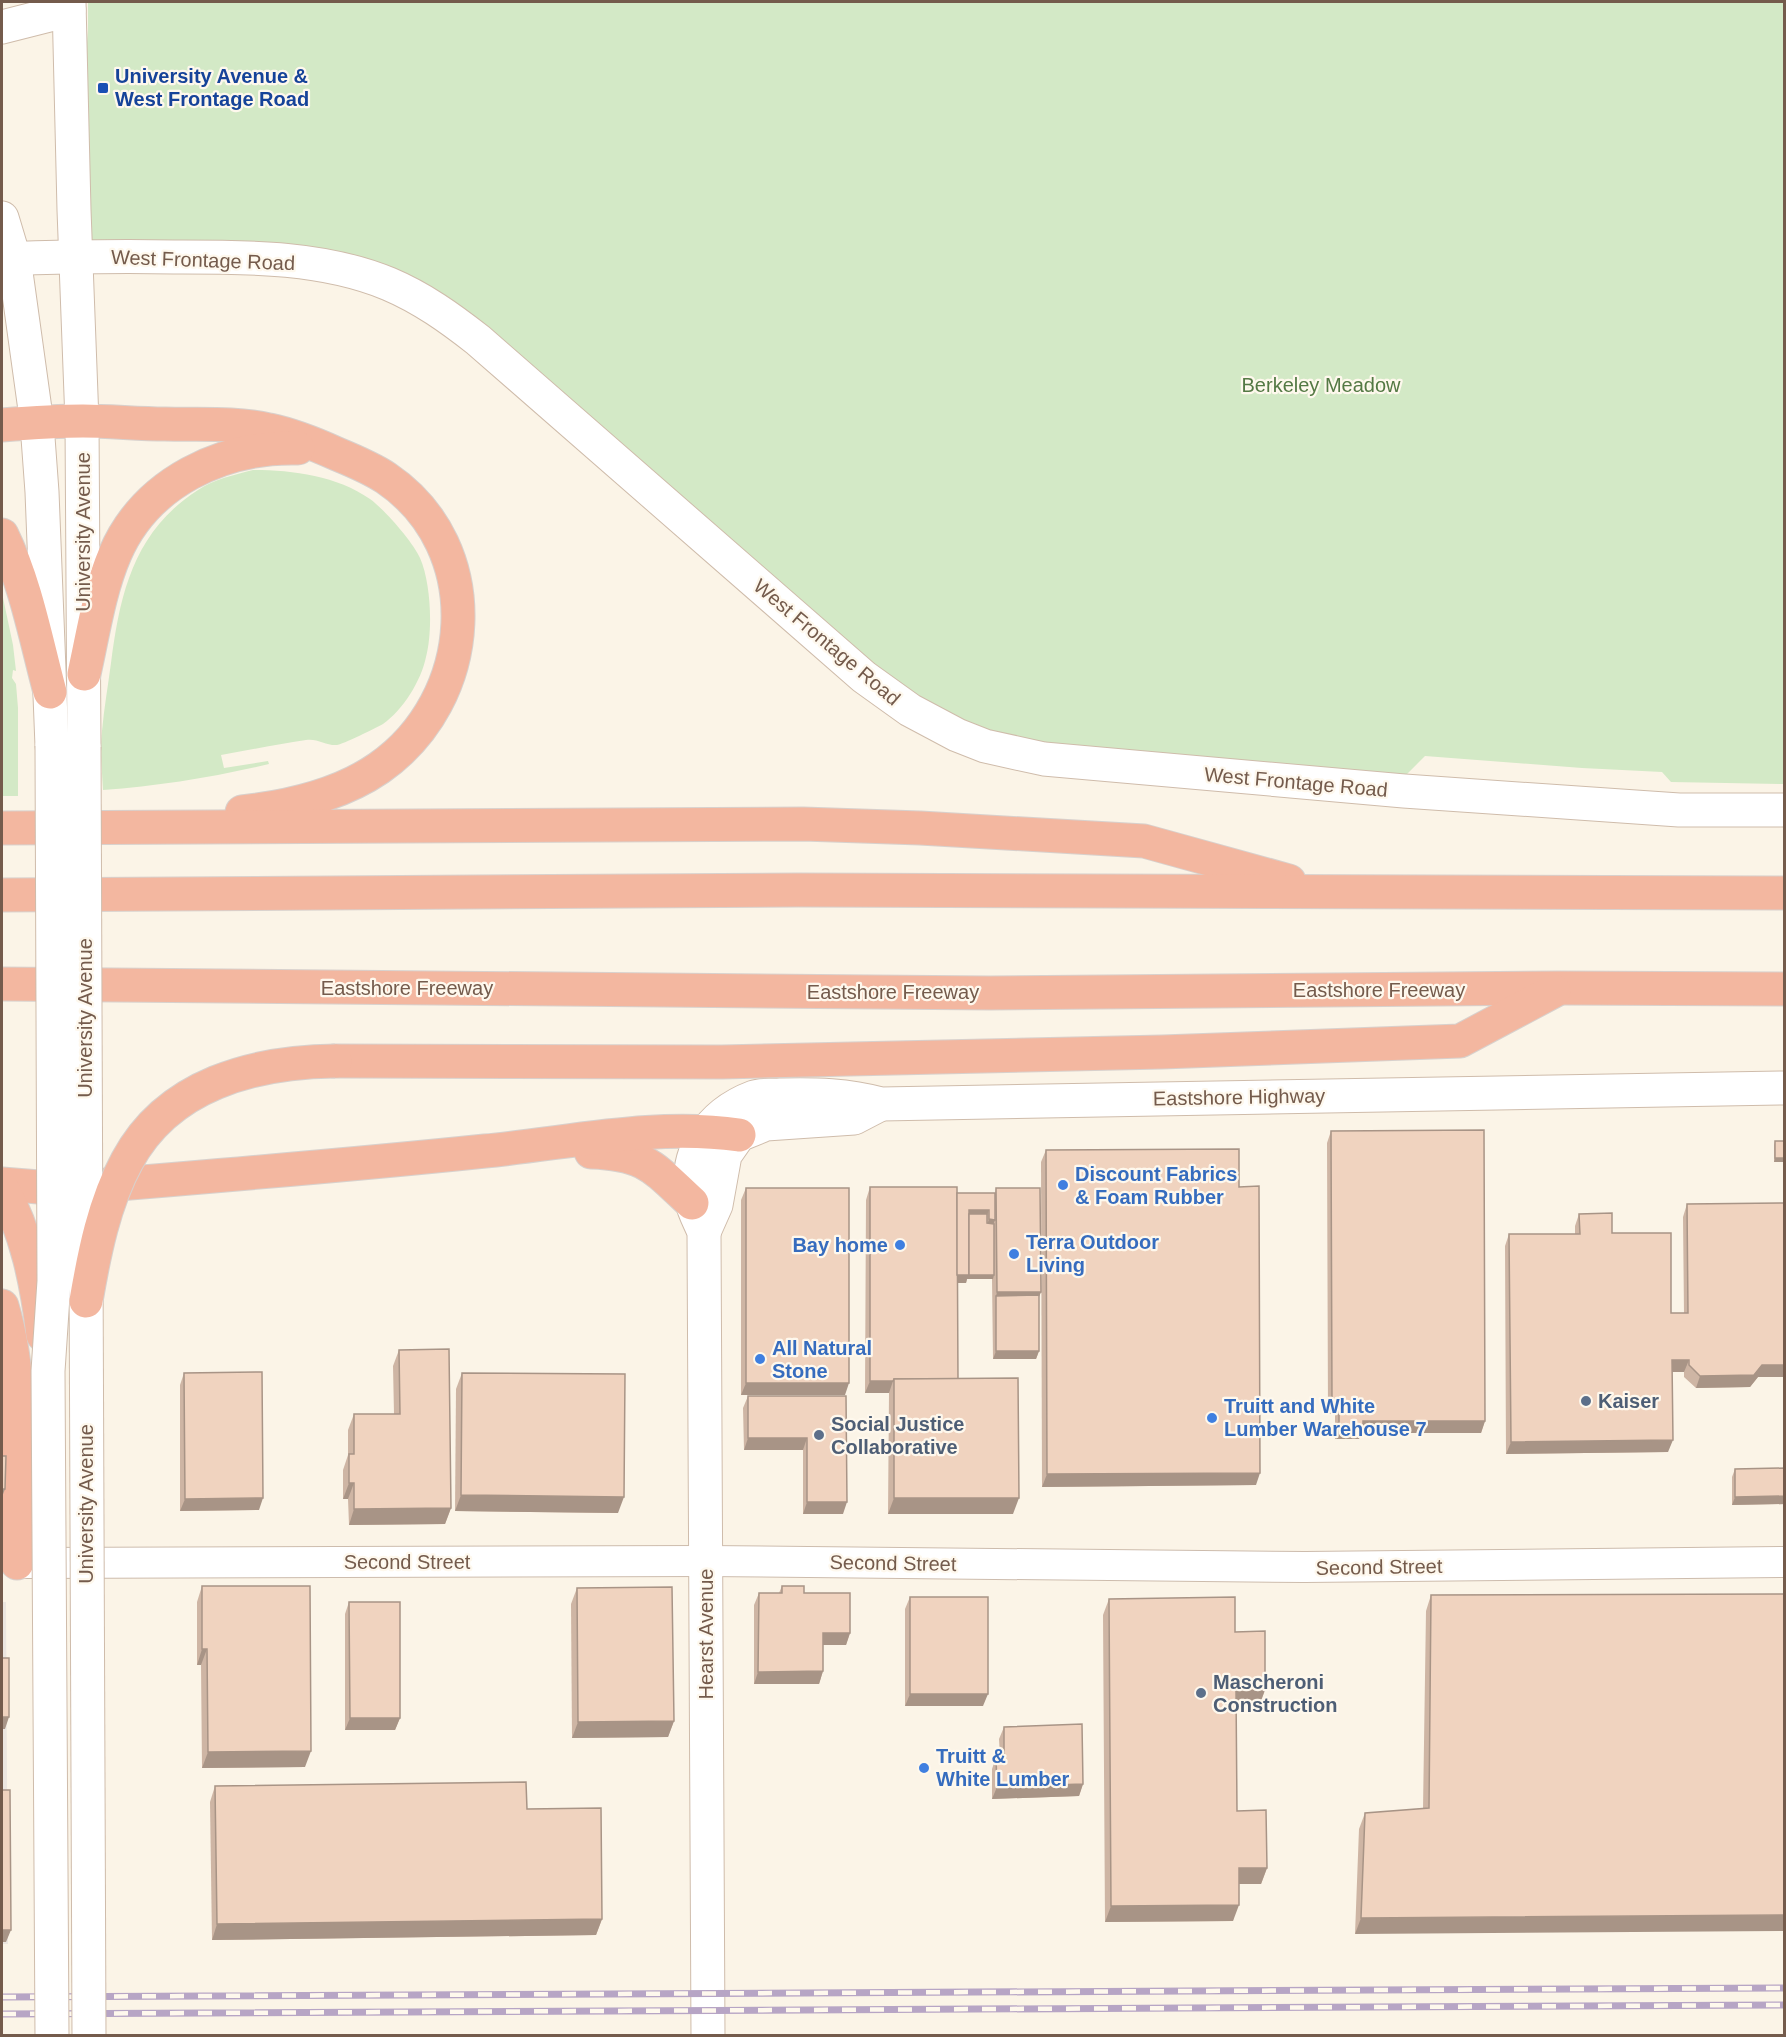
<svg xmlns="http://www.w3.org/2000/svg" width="1786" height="2037" font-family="Arial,sans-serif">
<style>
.industrial{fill:#ece6e0}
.green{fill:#d3e9c6}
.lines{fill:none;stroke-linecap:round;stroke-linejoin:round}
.street-casing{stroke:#cdbcad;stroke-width:32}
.secondary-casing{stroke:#cfbcab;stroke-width:35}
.highway-casing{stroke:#d8d1cd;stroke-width:35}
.street{stroke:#fff;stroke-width:30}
.secondary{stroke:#fff;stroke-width:33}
.highway{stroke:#f3b7a0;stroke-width:33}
.rail-casing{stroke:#b7a5c5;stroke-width:7}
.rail{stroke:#fef8ed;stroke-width:4.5;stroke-dasharray:14;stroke-linecap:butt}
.secondary-bridge-casing{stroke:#cfbcab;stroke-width:35;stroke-linecap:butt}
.highway-bridge-casing{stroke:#d8d1cd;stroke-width:35;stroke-linecap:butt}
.secondary-bridge{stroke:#fff;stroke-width:33}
.highway-bridge{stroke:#f3b7a0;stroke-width:33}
.wall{fill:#ceb5a4}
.shaded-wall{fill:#a89486}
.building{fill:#f0d3bf;stroke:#a89486;stroke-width:1.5}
.transit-dot{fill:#1a4fb4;stroke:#fef8ed;stroke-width:2}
.shop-dot{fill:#3f7fe0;stroke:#fef8ed;stroke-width:2}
.service-dot{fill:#5c6f8a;stroke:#fef8ed;stroke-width:2}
.labels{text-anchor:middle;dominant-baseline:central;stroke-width:4.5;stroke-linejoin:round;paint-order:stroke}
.transit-label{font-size:20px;font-weight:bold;fill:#164399;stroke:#fef8ed;text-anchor:start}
.street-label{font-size:20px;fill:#745b4c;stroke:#fef8ed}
.park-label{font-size:20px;fill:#547944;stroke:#fef8ed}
.shop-label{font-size:20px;font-weight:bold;fill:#366cbe;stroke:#fef8ed;text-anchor:start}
.service-label{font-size:20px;font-weight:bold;fill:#4e5e75;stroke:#fef8ed;text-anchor:start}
</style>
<rect width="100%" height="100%" fill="#fbf4e7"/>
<path class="industrial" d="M2 1602H6L8 1944H2Z"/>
<g class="green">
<path d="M88 2H1784V784L1671 782 1662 772 1582 768 1425 756 1404 777 1102 752 935 725 388 284 76 256 74 210 88 30Z"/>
<path d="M253 470C293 470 337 476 370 499 384 509 413 542 420 558 431 583 433 630 426 657 421 681 403 710 383 724 378 727 341 745 337 745 327 746 317 738 306 740 278 744 249 750 221 755L224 768 268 761 269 764C214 777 159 786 103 790 102 771 100 750 102 731 104 708 108 686 111 663 120 593 134 531 198 490 214 479 234 475 253 470Z"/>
<path d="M2 593 13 645 16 671 13 670 12 678 16 684 18 708V796H2Z"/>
</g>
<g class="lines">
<defs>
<path id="street" d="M27 1563 706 1561 1305 1567 1784 1562"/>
<g id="secondary">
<path d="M69 2 74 210 82 421 84 747"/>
<path d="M2 27 69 10"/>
<path d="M2 218 14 258 37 424 42 492 52 746"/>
<path d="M2 259C59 257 117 256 174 257 245 257 322 256 389 284 422 298 450 318 478 340L864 677 910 710 957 735 985 746 1044 759 1404 791 1679 810H1784"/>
<path d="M704 1232 716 1205 725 1155 739 1135 766 1124 854 1118 879 1105"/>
<path d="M708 2036 704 1232C700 1222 694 1212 692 1202 683 1153 709 1114 754 1097 762 1094 772 1096 781 1095 816 1094 847 1095 881 1104L1784 1088"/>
</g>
<g id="highway">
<path d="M2 425C28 423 56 421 83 421 110 421 138 424 165 424 199 425 235 422 269 430 293 435 315 444 337 454 354 461 371 468 386 478 489 548 477 700 379 768 340 795 287 807 242 812"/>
<path d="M2 535C26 584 36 640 50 692"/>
<path d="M84 674C93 634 99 591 115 554 146 482 223 446 298 448"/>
<path d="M2 828 803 824 920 828 1144 841 1289 881"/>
<path d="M2 895 798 890 1784 893"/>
<path d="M2 984 990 993 1558 988 1784 989"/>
<path d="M335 1061 722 1062 1162 1052 1460 1041 1554 991"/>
<path d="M591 1152C647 1154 654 1168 692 1203"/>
<path d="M2 1184 51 1188 82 1187C216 1176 351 1165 485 1151 569 1143 655 1123 739 1135"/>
<path d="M2 1188C27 1233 37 1284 43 1335"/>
<path d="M2 1306C26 1385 17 1481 17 1563"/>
</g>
</defs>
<use href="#street" class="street-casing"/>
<use href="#secondary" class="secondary-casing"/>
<use href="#highway" class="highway-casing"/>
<use href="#street" class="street"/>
<use href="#secondary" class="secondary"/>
<use href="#highway" class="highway"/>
<defs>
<g id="rail">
<path d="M2 1997 1784 1988"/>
<path d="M2 2014 1784 2005"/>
</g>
</defs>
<use href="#rail" class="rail-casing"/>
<use href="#rail" class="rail"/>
<defs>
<g id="secondary-bridge">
<path d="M84 747 89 2036"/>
<path d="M52 2036 48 1371 54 1281 52 746"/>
</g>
<path id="highway-bridge" d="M86 1301C94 1254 104 1203 127 1161 168 1084 254 1062 335 1061"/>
</defs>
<use href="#secondary-bridge" class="secondary-bridge-casing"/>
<use href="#highway-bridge" class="highway-bridge-casing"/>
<use href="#secondary-bridge" class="secondary-bridge"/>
<use href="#highway-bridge" class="highway-bridge"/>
</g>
<g class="wall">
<path d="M1331 1131 1485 1421 1481 1433H1361L1359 1439H1335V1414H1328L1327 1143Z"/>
<path d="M1775 1141H1785V1162H1774V1145Z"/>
<path d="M1046 1150 1239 1187 1256 1485 1042 1487 1041 1162Z"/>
<path d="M870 1187 957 1193H995L996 1188 1041 1292 1039 1296V1351L1036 1359H993L992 1279H967L966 1283H958V1379L1013 1514H888L889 1393H865L866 1200Z"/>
<path d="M746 1188 845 1395H741V1200Z"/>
<path d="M1785 1203V1377H1758L1750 1387 1696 1388 1684 1377V1372H1672L1668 1452 1506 1454 1505 1246 1509 1234H1575V1226L1579 1214 1612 1233 1671 1313H1684L1683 1217 1687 1204Z"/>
<path d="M399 1350 451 1508 445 1524 349 1525 348 1499H343V1470L348 1455V1430L354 1414H394L393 1366Z"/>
<path d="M184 1373 259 1510 180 1511V1385Z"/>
<path d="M462 1373 618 1513 455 1511 456 1389Z"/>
<path d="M748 1396H846L843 1514H803V1450H744L743 1408Z"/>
<path d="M1785 1468V1504L1732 1505V1477L1735 1469Z"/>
<path d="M202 1586 305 1767 202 1768 201 1665H197V1602Z"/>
<path d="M782 1586 804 1593 850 1633 846 1645H823V1671L819 1684H754V1605L759 1593H779Z"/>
<path d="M577 1588 674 1721 668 1737 572 1738 571 1604Z"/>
<path d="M1785 1594 1355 1934 1359 1829 1365 1813 1423 1809 1426 1611 1431 1595Z"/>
<path d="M910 1597 983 1706H905V1609Z"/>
<path d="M1109 1599 1235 1632 1265 1690 1259 1706H1236L1237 1811 1267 1868 1261 1884H1239L1233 1921 1105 1922 1103 1615Z"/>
<path d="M349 1602 400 1718 395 1730H345V1614Z"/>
<path d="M1004 1727 1083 1784 1079 1796 992 1799V1769L996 1757H1000L999 1739Z"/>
<path d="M215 1786 527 1809 602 1919 596 1935 212 1940 210 1802Z"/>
</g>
<g class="shaded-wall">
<path d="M1775 1158H1785V1162H1774Z"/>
<path d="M969 1210H989L986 1218H968Z"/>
<path d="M989 1219 995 1220 992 1228H986Z"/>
<path d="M956 1275H994L993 1279H967L966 1283H953Z"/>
<path d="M997 1292H1041L1036 1304 996 1296Z"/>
<path d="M996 1351H1039L1036 1359H993Z"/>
<path d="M1672 1360H1689L1684 1372H1667Z"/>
<path d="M1762 1365H1785V1377H1758L1750 1387 1696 1388 1700 1376Z"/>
<path d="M870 1381H893L889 1393H865Z"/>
<path d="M746 1383H849L845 1395H741Z"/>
<path d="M1332 1402H1339L1335 1414H1328Z"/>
<path d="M1363 1421H1485L1481 1433H1361L1359 1439H1335L1339 1427Z"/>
<path d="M748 1438H807L803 1450H744Z"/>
<path d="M1673 1440 1668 1452 1506 1454 1511 1442Z"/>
<path d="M1260 1473 1256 1485 1042 1487 1047 1474Z"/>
<path d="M349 1483H354L348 1499H343Z"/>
<path d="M2 1489H5L2 1497Z"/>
<path d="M461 1495 624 1497 618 1513 455 1511Z"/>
<path d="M1785 1496V1504L1732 1505 1735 1497Z"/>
<path d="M263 1498 259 1510 180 1511 185 1499Z"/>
<path d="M894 1498H1019L1013 1514H888Z"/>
<path d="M807 1502H847L843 1514H803Z"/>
<path d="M451 1508 445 1524 349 1525 354 1509Z"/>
<path d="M823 1633H850L846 1645H819Z"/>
<path d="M202 1649H207L201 1665H197Z"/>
<path d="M823 1671 819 1684H754L758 1672Z"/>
<path d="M1236 1690H1265L1259 1706H1230Z"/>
<path d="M910 1694H988L983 1706H905Z"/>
<path d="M2 1717H9L5 1729H2Z"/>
<path d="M350 1718H400L395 1730H345Z"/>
<path d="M674 1721 668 1737 572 1738 578 1722Z"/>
<path d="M311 1751 305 1767 202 1768 208 1752Z"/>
<path d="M1083 1784 1079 1796 992 1799 997 1787Z"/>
<path d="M1239 1868H1267L1261 1884H1233Z"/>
<path d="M1239 1905 1233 1921 1105 1922 1111 1906Z"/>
<path d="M1785 1915V1931L1355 1934 1361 1918Z"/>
<path d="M602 1919 596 1935 212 1940 217 1924Z"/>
<path d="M2 1930H11L6 1942H2Z"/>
</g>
<g class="building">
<path d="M1484 1130 1485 1421H1363V1427H1339V1402H1332L1331 1131Z"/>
<rect x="1775" y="1141" width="10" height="17"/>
<path d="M1239 1149V1187L1259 1186 1260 1473 1047 1474 1046 1150Z"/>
<path d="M870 1187H957L958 1379H894L893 1381H870Z"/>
<rect x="746" y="1188" width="103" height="195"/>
<path d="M996 1188H1040L1041 1292H997Z"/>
<path d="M957 1193H995V1220L989 1219V1210H969V1275H957Z"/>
<path d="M1785 1203V1365H1762L1754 1375 1700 1376 1689 1365V1360H1672L1673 1440 1511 1442 1509 1234H1580L1579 1214 1612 1213V1233H1671V1313H1688L1687 1204Z"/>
<path d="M969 1214H987V1223L994 1224V1275H969Z"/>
<path d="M1039 1295V1351H996V1296Z"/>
<path d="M449 1349 451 1508 354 1509V1483H349V1454H354V1414H400L399 1350Z"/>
<path d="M262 1372 263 1498 185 1499 184 1373Z"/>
<path d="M462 1373 625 1374 624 1497 461 1495Z"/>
<path d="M1018 1378 1019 1498H894V1379Z"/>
<path d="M748 1396H846L847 1502H807V1438H748Z"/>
<path d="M2 1456H6L5 1489H2Z"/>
<path d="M1785 1468V1496L1735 1497V1469Z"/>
<path d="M202 1586H310L311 1751 208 1752 207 1649H202Z"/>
<path d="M782 1586H804V1593H850V1633H823V1671L758 1672 759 1593H782Z"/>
<path d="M672 1587 674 1721 578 1722 577 1588Z"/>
<path d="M1785 1594V1915L1361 1918 1365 1813 1429 1808 1431 1595Z"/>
<rect x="910" y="1597" width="78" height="97"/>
<path d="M1235 1597V1632L1265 1631V1690H1236L1237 1811 1266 1810 1267 1868H1239V1905L1111 1906 1109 1599Z"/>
<path d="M349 1602H400V1718H350Z"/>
<rect x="2" y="1658" width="7" height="59"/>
<path d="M1082 1724 1083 1784 997 1787 996 1757H1004V1727Z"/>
<path d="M526 1782 527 1809 601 1808 602 1919 217 1924 215 1786Z"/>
<path d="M2 1790H10L11 1930H2Z"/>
</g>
<rect class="transit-dot" x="97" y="82" width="12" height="12" rx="3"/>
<g class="shop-dot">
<circle cx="1063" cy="1185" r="6"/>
<circle cx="900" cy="1245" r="6"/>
<circle cx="1014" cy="1254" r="6"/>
<circle cx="760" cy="1359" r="6"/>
<circle cx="1212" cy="1418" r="6"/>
<circle cx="924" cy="1768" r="6"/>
</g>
<g class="service-dot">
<circle cx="1586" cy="1401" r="6"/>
<circle cx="819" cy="1435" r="6"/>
<circle cx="1201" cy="1693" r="6"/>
</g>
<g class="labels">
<g class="transit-label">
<text x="115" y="76">University Avenue &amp;<tspan x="115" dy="23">West Frontage Road</tspan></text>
</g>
<g class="street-label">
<text transform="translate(203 260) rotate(2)">West Frontage Road</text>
<text transform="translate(83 532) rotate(-90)">University Avenue</text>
<text transform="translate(827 642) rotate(40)">West Frontage Road</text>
<text transform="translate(1296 782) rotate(5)">West Frontage Road</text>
<text x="407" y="988">Eastshore Freeway</text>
<text x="1379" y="990">Eastshore Freeway</text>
<text x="893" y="992">Eastshore Freeway</text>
<text transform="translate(85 1018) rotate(-90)">University Avenue</text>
<text transform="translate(1239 1097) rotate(-1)">Eastshore Highway</text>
<text transform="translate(86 1504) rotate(-90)">University Avenue</text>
<text x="407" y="1562">Second Street</text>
<text transform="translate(893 1563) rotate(1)">Second Street</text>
<text transform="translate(1379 1567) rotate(-1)">Second Street</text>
<text transform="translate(706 1634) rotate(-90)">Hearst Avenue</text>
</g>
<g class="park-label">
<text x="1321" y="385">Berkeley Meadow</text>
</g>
<g class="shop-label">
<text x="1075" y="1174">Discount Fabrics<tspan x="1075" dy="23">&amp; Foam Rubber</tspan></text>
<text x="1026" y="1242">Terra Outdoor<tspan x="1026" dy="23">Living</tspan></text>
<text x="888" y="1245" text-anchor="end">Bay home</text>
<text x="772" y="1348">All Natural<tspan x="772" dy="23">Stone</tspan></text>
<text x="1224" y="1406">Truitt and White<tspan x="1224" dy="23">Lumber Warehouse 7</tspan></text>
<text x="936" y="1756">Truitt &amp;<tspan x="936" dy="23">White Lumber</tspan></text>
</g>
<g class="service-label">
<text x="1598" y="1401">Kaiser</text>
<text x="831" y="1424">Social Justice<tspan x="831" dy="23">Collaborative</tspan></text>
<text x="1213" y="1682">Mascheroni<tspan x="1213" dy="23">Construction</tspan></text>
</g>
</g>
<rect width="1786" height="2037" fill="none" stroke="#745b4c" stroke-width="6"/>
</svg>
